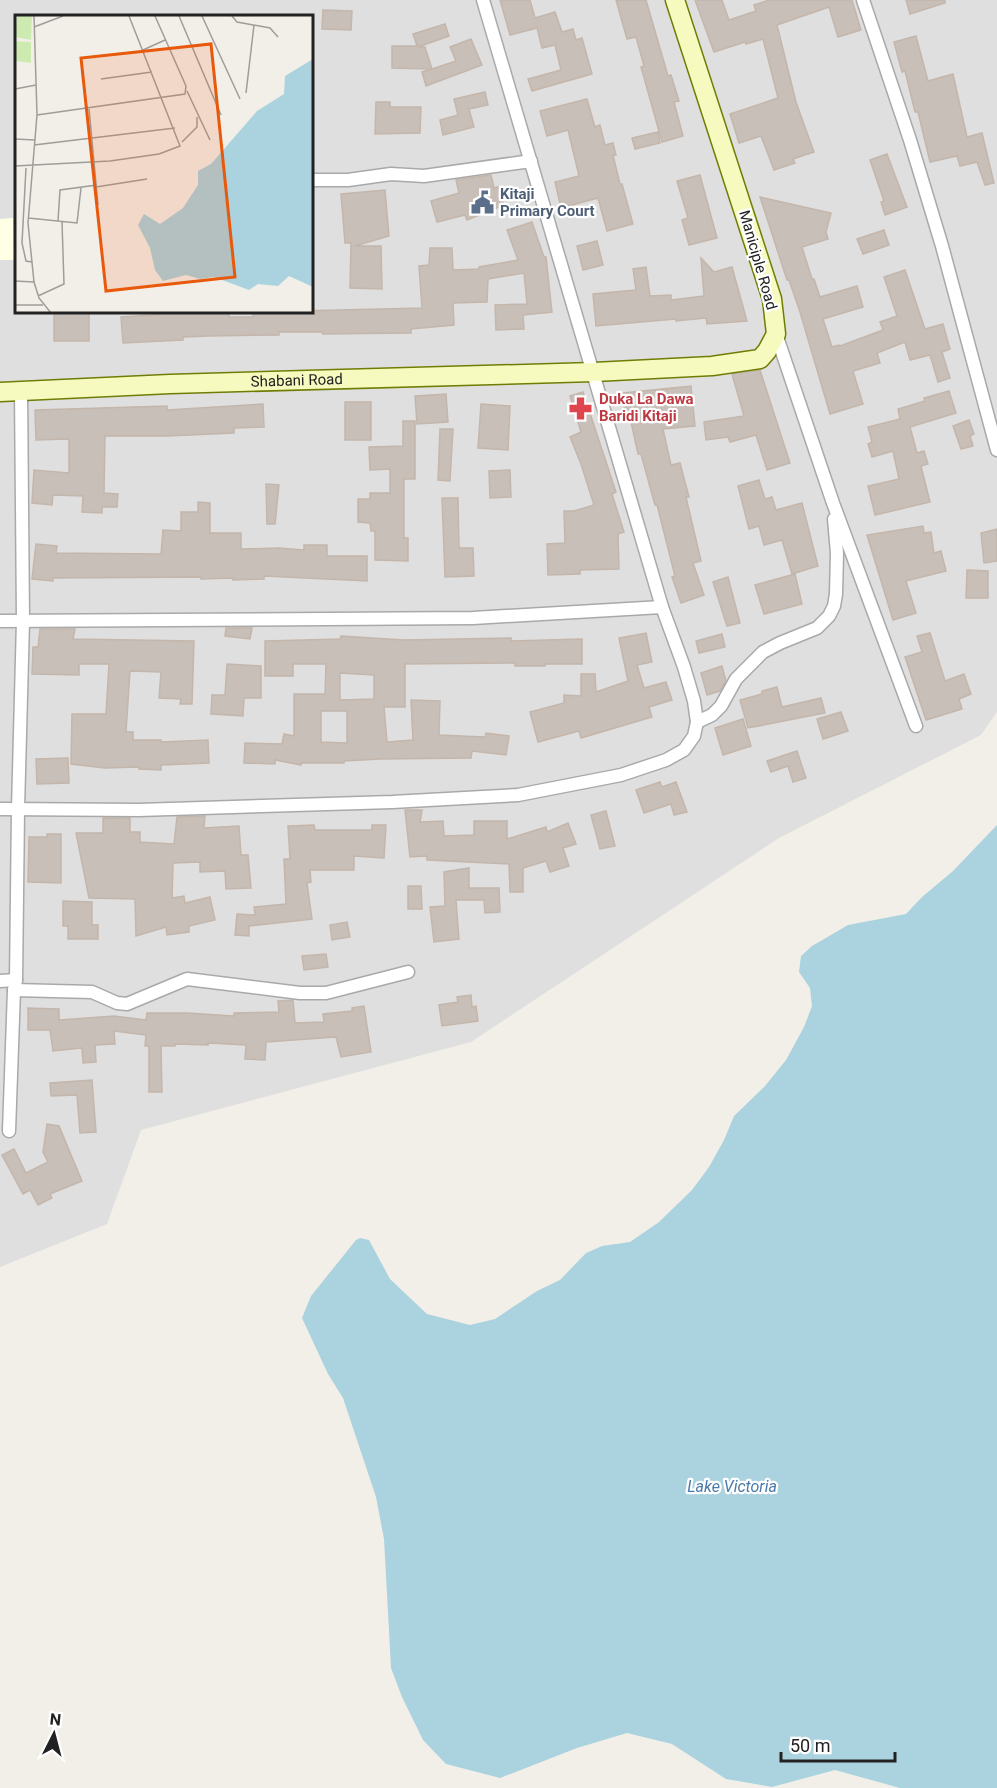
<svg xmlns="http://www.w3.org/2000/svg" width="997" height="1788" font-family="Roboto,sans-serif">
<style>
.residential{fill:#e0dfdf;fill-rule:evenodd}
.education{fill:#ffffe5}
.water{fill:#aad3df}
.building{fill:#c7bfb8;stroke:#c4b6ab;stroke-width:1.5;fill-rule:evenodd}
.lines{fill:none;stroke-linecap:round;stroke-linejoin:round}
.street-casing{stroke:#a9a9a9;stroke-width:15}
.secondary-casing{stroke:#707d05;stroke-width:21}
.street{stroke:#fff;stroke-width:12}
.secondary{stroke:#f7fabf;stroke-width:18}
.labels{text-anchor:middle;dominant-baseline:central;stroke-width:4.5;stroke-linejoin:round;paint-order:stroke}
.service-label{font-size:15px;font-weight:bold;fill:#4e5e75;stroke:#fff;text-anchor:start}
.street-label{font-size:15px;fill:#222;stroke:#fff}
.health-label{font-size:15px;font-weight:bold;fill:#be3a42;stroke:#fff;text-anchor:start}
.water-label{font-size:16px;font-style:italic;fill:#4a7aab;stroke:#fff}
.inset-road{fill:none;stroke:#9f9d99;stroke-width:1.5}
.view{fill:#e8590c;fill-opacity:0.15;stroke:#e8590c;stroke-width:3}
.inset-edge{fill:none;stroke:#222;stroke-width:3}
</style>
<rect width="100%" height="100%" fill="#f2efe9"/>
<path class="residential" d="M0 0H997V712L981 735 779 838 471 1042 141 1130 107 1224 0 1267ZM16 16H312V312H16Z"/>
<path class="education" d="M13 218 14 260H0V219Z"/>
<path class="water" d="M997 825V1788H900L835 1770 772 1787 726 1779 672 1744 627 1733 577 1748 500 1778 446 1764 423 1740 402 1697 391 1668 384 1539 376 1497 343 1398 328 1374 302 1318 311 1296 356 1240 360 1238 369 1240 390 1279 427 1314 470 1325 495 1319 537 1291 560 1280 586 1253 602 1246 630 1242 659 1222 692 1190 709 1167 724 1140 734 1116 765 1086 786 1060 804 1027 812 1006 810 988 799 972 801 956 812 946 848 925 906 914 922 897 953 871Z"/>
<g class="building">
<path d="M500 0H530L535 18 555 12 562 32 573 29 576 40 582 38 592 74 532 91 528 79 561 70 555 45 542 48 537 28 510 35Z"/>
<path d="M616 0H646L668 76 671 75 679 101 674 102 683 136 662 142 641 67 644 66 636 37 627 39Z"/>
<path d="M695 0H722L729 20 756 11 754 5 769 0H852L861 30 838 37 829 7 777 25 796 102 814 152 793 159 795 163 774 170 761 136 739 143 730 114 778 98 763 39 746 44 745 42 714 52Z"/>
<path d="M906 0H945V3L910 14Z"/>
<path d="M323 10 352 11 351 30 322 29Z"/>
<path d="M445 24 449 36 418 47H425L432 69 456 61 450 47 471 39 482 65 426 86 422 72 431 69 392 68V46H417L413 34Z"/>
<path d="M916 36 928 81 953 74 967 137 982 133 994 183 985 185 977 162 960 166 957 156 930 162 918 112H915L905 71 902 72 894 42Z"/>
<path d="M485 92 488 105 469 109 474 127 443 135 440 120 458 115 454 99Z"/>
<path d="M587 99 595 127 600 125 605 145 613 143 616 155H613L620 184H622L633 224 607 231 598 198 561 208 555 182 579 176 568 130 547 136 540 111Z"/>
<path d="M376 102H390V107H421L420 133 375 134Z"/>
<path d="M658 132 660 143 635 149 632 138Z"/>
<path d="M887 154 907 207 885 215 881 202 884 201 870 160Z"/>
<path d="M491 175 494 188 498 187 504 205 467 220 465 215 437 222 431 201 459 193 456 180Z"/>
<path d="M700 175 717 238 689 245 682 220 688 218 677 181Z"/>
<path d="M385 190 389 236 355 246H381L382 289 350 288 351 243H345L341 194Z"/>
<path d="M760 197 831 213 826 232 828 239 802 247 812 279H814L820 297 857 286 863 307 823 319 832 347 839 345 840 346 883 330 880 322 897 316 884 277 905 270 925 329 943 324 950 349 942 352 950 378 938 382 930 355 910 360 905 342 877 353 880 363 853 371 863 404 830 414 800 312 789 280H787Z"/>
<path d="M532 222 544 257H546L552 312 523 315 524 329 496 330 495 305 527 304 524 273 488 279 487 302 453 303 454 325 411 329V333L323 334 322 332H279V335L209 336 183 337V340L123 343 121 317 153 315V312H229V317H253V312L422 308 419 266 429 265 430 248H452L453 270 479 269V267L518 260 507 230Z"/>
<path d="M884 230 889 245 863 254 857 239Z"/>
<path d="M597 241 603 265 583 270 577 246Z"/>
<path d="M701 258 714 272 732 267 747 321 707 324 706 318 676 321V319L596 326 593 294 636 290 633 269 646 267 650 296 671 295V300L704 296Z"/>
<rect x="54" y="312" width="35" height="29"/>
<path d="M760 370 790 463 767 470 756 435 730 442 728 437 706 440 704 422 744 416 732 374Z"/>
<path d="M691 386 695 426 663 429 671 465 680 463 689 497H686L701 561 693 563 704 595 681 603 672 577 675 576 657 505H655L641 454H638L630 417H625L623 393Z"/>
<path d="M949 391 956 413 910 427 917 453 924 451 928 464 921 466 930 502 875 515 868 486 899 479 893 451 872 457 868 444 872 442 868 427 900 419 898 409 925 401 924 398Z"/>
<path d="M583 392 616 492 612 494 624 532 618 534 619 569 580 570V574L548 575 547 544 565 543 564 511H574L594 505 581 464 570 437 581 432 570 396Z"/>
<path d="M446 394 448 422 417 424 415 396Z"/>
<rect x="345" y="402" width="26" height="38"/>
<path d="M263 404 264 427 234 428V433L168 436H105L104 493 118 494 117 507H102V513L82 512 83 496 53 495 52 505 32 503 34 470 69 473V439L36 440 35 410 167 406V410Z"/>
<path d="M481 404 510 406 508 450 478 448Z"/>
<path d="M969 420 974 434 970 436 973 446 961 449 953 426Z"/>
<path d="M403 421H415V479H404V538H408V561L375 560V531H371L370 523 358 522V499H370V493H390V469L370 470 369 447 403 446Z"/>
<path d="M440 429H453L450 481 438 480Z"/>
<path d="M510 470 511 497 490 498 489 471Z"/>
<path d="M759 480 765 499 772 497 776 510 802 503 818 566 792 574 782 540 764 545 759 526 749 529 738 486Z"/>
<path d="M266 484 279 485 275 524H267Z"/>
<path d="M442 498H458L459 548H473L474 576 445 577Z"/>
<path d="M198 502 210 503V533H241V549L279 548 304 550V545H327V556H367V581L264 576V579L233 580V578L201 579V577L53 578V581L32 579 36 544 57 546 56 553 161 554 163 530 181 531V512H198Z"/>
<path d="M923 526 924 533 931 532 934 553 941 551 946 571 906 581 916 613 893 620 867 535Z"/>
<path d="M997 529V561L984 563 981 533Z"/>
<path d="M967 570 988 571V598H966Z"/>
<path d="M795 574 802 604 764 614 755 585Z"/>
<path d="M728 577 740 623 727 626 713 582Z"/>
<path d="M226 628H252L250 639 225 636Z"/>
<path d="M40 629H75L73 639 194 641 192 704H180L181 699 159 698 161 672 130 671 126 732H133V740H161V742L208 740 209 763 161 765V770L139 769V767L105 768 71 764 72 714H106L109 664H79V675L32 674 33 647H38Z"/>
<path d="M646 633 652 662 637 665 644 688 666 682 672 700 649 707 652 717 581 738 579 731 538 742 530 712 564 703V695L581 696V674H595L596 692 628 681 619 638Z"/>
<path d="M930 633 945 681 964 674 971 694 959 699 962 709 926 720 905 657 922 652 917 636Z"/>
<path d="M722 634 725 647 699 653 696 641Z"/>
<path d="M341 636 404 640 511 638V641L582 639V664H545V666H515V663L405 664V707H384L387 742 413 740 411 700 440 701 439 735 485 737 486 733 509 736 506 755 472 751 471 758 380 759 344 761V763H301V765L275 760V764L244 763 245 743 282 744 284 734 294 736V694H325L326 664H293V676H265V641L340 639ZM340 673 374 675V699L340 700ZM321 711H347V743L321 742Z"/>
<path d="M227 664 261 666V698H244L243 716 211 714 212 695H225Z"/>
<path d="M722 666 726 681 720 691 707 695 701 673Z"/>
<path d="M777 687 782 707 821 698 825 713 748 728 740 700 762 694V691Z"/>
<path d="M841 712 848 731 823 739 817 719Z"/>
<path d="M743 719 751 746 723 755 715 728Z"/>
<path d="M797 751 806 778 793 782 788 766 771 772 767 761Z"/>
<path d="M68 758 69 783 37 784 36 759Z"/>
<path d="M660 782 662 787 676 782 687 812 674 815 671 804 644 813 636 790Z"/>
<path d="M405 810H422L420 822 443 821 444 836 474 835V821H507V839L546 827 547 832 568 823 576 844 563 848 569 866 550 872 546 861 523 868V892H510L509 864 427 860V856L410 857Z"/>
<path d="M606 811 615 846 600 849 591 815Z"/>
<path d="M205 816 204 828 239 826 241 855H248L251 888 226 889 225 871 200 872V862L173 863 172 898 184 896 185 903 210 897 215 920 189 926V932L167 935 166 927 136 936 135 899 89 898 76 833H103V818H130V832H140V842L174 844 177 817Z"/>
<path d="M314 825 315 830H372V825H386L384 858 354 856V870H310L311 882 307 883 312 919 249 926V936L235 935 237 914 255 915 254 907 286 904 284 859H290L288 826Z"/>
<path d="M47 834H61V883L28 882 29 837H47Z"/>
<path d="M469 868V888H499L500 912 485 913 484 900H456L459 939 434 942 430 907 445 906 444 872Z"/>
<path d="M408 886H421L422 909H408Z"/>
<path d="M63 901 92 902V925H98V939H68V926H63Z"/>
<path d="M347 922 350 937 332 940 330 925Z"/>
<path d="M326 954 328 967 304 970 302 956Z"/>
<path d="M471 995 472 1007 476 1006 478 1021 442 1026 439 1005 458 1002 457 997Z"/>
<path d="M293 1000 295 1023 324 1022 323 1014 352 1011V1008L364 1006 371 1052 341 1057 336 1037 266 1042 265 1060 245 1059 246 1045 208 1043V1045L175 1044V1046H161L162 1092H149V1046H145L146 1035 114 1031 115 1044 95 1045 96 1062 83 1063 82 1048 53 1051 50 1030H28V1008L59 1009V1020L114 1016 146 1020 147 1013H187L234 1016V1013L279 1012 278 1001Z"/>
<path d="M92 1080 96 1132 80 1133 77 1095 51 1096 50 1083Z"/>
<path d="M47 1124 59 1126 82 1181 50 1194 52 1198 38 1205 30 1190 23 1194 2 1155 14 1149 26 1173 48 1162 43 1152Z"/>
</g>
<g class="lines">
<defs>
<g id="street">
<path d="M863 0 910 140 942 246 997 450"/>
<path d="M312 180H348L391 174 424 176 531 161"/>
<path d="M776 334 833 503 916 726"/>
<path d="M0 621 473 618 662 607"/>
<path d="M697 722 712 715 721 706 736 679 763 652 780 643 817 628 829 616 834 606 836 594 837 553 834 519"/>
<path d="M0 809 139 810 392 802 518 795 621 775 666 760 684 750 694 736 697 722 694 701 684 667 662 607 483 0"/>
<path d="M0 981 16 980"/>
<path d="M14 990 92 992 117 1003 127 1004 187 979 300 993H326L408 972"/>
<path d="M9 1131 14 990 16 980 18 809 23 621 21 391"/>
</g>
<g id="secondary">
<path id="s1" d="M0 392 170 384 594 372 712 366 760 359 767 351 776 334 772 299 675 0"/>
</g>
</defs>
<use href="#street" class="street-casing"/>
<use href="#secondary" class="secondary-casing"/>
<use href="#street" class="street"/>
<use href="#secondary" class="secondary"/>
</g>
<defs>
<symbol id="civic-bare" viewBox="-9 -9 18 18"><path d="M-.6-6.5H3V-4.5H.6V-3L4-1V1h2V6H-6V1h2V-1L-.6-3ZM-1.2 2.5V6h2.4V2.5Z" fill="#5c6f8a" stroke="#fff" stroke-width="2.5" paint-order="stroke"/></symbol>
<symbol id="pharmacy-bare" viewBox="-9 -9 18 18"><path d="M-2-6h4v4h4v4h-4v4h-4v-4h-4v-4h4Z" fill="#e0444e" stroke="#fff" stroke-width="2.5" paint-order="stroke"/></symbol>
</defs>
<g fill-rule="evenodd">
<use href="#civic-bare" x="466" y="186" width="33" height="33"/>
<use href="#pharmacy-bare" x="564" y="392" width="33" height="33"/>
</g>
<g class="labels">
<g class="service-label">
<text x="500" y="194">Kitaji<tspan x="500" dy="17">Primary Court</tspan></text>
</g>
<g class="street-label">
<text transform="translate(758 260) rotate(74)">Maniciple Road</text>
<text stroke="none"><textPath href="#s1" startOffset="297">Shabani Road</textPath></text>
</g>
<g class="health-label">
<text x="599" y="399">Duka La Dawa<tspan x="599" dy="17">Baridi Kitaji</tspan></text>
</g>
<g class="water-label">
<text x="732" y="1486">Lake Victoria</text>
</g>
</g>
<g transform="translate(15 15)">
<rect width="298" height="298" fill="#f2efe9"/>
<path d="M2 1H17L16 25 0 22ZM0 26 16 27V48L0 46Z" fill="#cdebb0"/>
<path d="M298 44V272L274 261 263 271 243 269 234 275 199 262 185 264 171 260 148 266 140 255 135 233 123 210 129 199 145 209 168 193 183 170V156L196 149 242 96 269 79 270 61Z" fill="#aad3df"/>
<path class="inset-road" d="M19 1 22 100 13 208 19 267 24 283 36 298M164 1 206 100M187 1 225 84M217 1 222 7 255 13 263 22M19 12 48 1M128 35 150 25M86 64 137 57M0 74 21 70M172 76 195 125M231 78 239 10M74 94 83 190M22 100 170 79 171 71 140 1M0 124 20 125M167 127 182 112V102M19 130 160 113M0 151 95 146 144 139 165 131 114 1M11 153 7 228 11 246 17 247M81 172 132 164M13 203 62 208 66 173M43 206 45 175 82 170M0 266 19 267M23 281 49 269 47 207M0 290H28"/>
<path class="view" d="M196 29 220 262 91 276 66 43Z"/>
<rect width="298" height="298" class="inset-edge"/>
</g>
<g transform="translate(54 1734) rotate(6)" stroke="#ffffff" stroke-width="4.5" paint-order="stroke">
<path d="M0-4.5L10 22L0 15L-10 22Z" fill="#222222"/>
<text y="-9" font-size="16" font-weight="bold" text-anchor="middle" fill="#222222">N</text>
</g>
<path d="M781 1752v9h114v-9" fill="none" stroke="#222222" stroke-width="3"/>
<text x="790" y="1752" font-size="18" fill="#222222" stroke="#ffffff" stroke-width="4.5" paint-order="stroke">50 m</text>
</svg>
